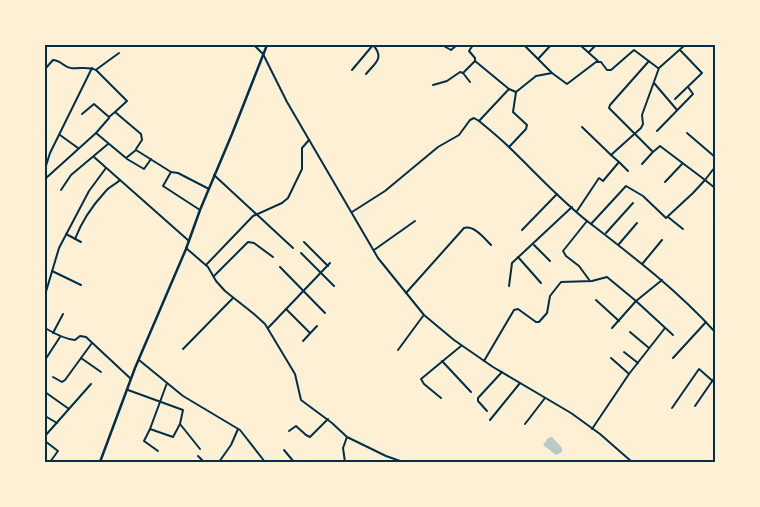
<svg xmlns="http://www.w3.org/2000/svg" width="760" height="507" font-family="'Alegreya Sans',sans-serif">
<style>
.green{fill:#b9caca}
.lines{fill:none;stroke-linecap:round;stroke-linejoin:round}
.minor{stroke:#003049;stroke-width:2}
.primary{stroke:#003049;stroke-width:2.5}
.neatline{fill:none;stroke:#003049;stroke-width:2}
</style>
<rect width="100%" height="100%" fill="#fdf0d5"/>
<path class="green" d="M552 437 562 448V452L556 455 543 445 548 438Z"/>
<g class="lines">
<g class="minor">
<path d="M254 45 263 54 287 102 378 258 424 315 454 340 493 367 571 413 600 434 632 462"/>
<path d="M442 45 451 50 457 45"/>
<path d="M473 45 469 51 475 58V61L509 89"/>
<path d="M524 45 538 59"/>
<path d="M551 45 538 59 552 73 567 84 596 62H601L607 70H611L634 50 658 68"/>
<path d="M580 45 598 61"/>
<path d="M589 52 596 45"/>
<path d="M649 61 610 105 609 108 653 152 660 146 705 180 715 167"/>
<path d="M45 69 53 60C60 60 64 67 71 68 80 69 88 66 96 70L127 101 115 112 141 134 142 140 136 149"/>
<path d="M97 69 119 53"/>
<path d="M352 70 373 45C385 58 375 63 366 74"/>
<path d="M470 82 463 73 475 61"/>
<path d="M654 83 677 110"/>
<path d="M433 85 447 81 460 72 463 73"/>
<path d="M675 99 702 73 680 50"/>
<path d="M82 114 94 104 109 117 115 112"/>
<path d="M479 121C490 130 501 139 511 149 537 174 562 202 591 224 635 258 678 291 715 332"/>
<path d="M582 127 611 155"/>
<path d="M657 131 693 94 688 87"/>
<path d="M96 133 109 118"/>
<path d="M687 133 715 157"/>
<path d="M60 135 78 148"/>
<path d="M509 147 526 129 527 125 513 112 516 92"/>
<path d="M94 157 189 241"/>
<path d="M127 159 144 169 151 159"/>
<path d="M619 162 628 171"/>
<path d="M642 164 652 153"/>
<path d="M45 169 50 153 92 68"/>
<path d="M171 172 178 173 209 189"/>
<path d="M214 175 293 248"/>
<path d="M45 179 96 133 126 158 136 150 171 172 163 186 200 210"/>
<path d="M665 182 682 164"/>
<path d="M61 190 71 175 108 144"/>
<path d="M577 211 599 178 603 181 619 162 611 155 641 128 643 124 642 115 659 68 685 45"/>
<path d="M352 212 385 191 438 147 459 135 470 120 474 118 479 121 509 89 516 92 536 76 552 73"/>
<path d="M668 217 683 229"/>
<path d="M587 221 563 251 566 256 579 266 590 281"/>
<path d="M714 222 715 221"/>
<path d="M591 224 626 186 643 196 666 218 693 193 705 180 715 188"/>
<path d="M522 230 557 194"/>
<path d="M606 233 633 203"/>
<path d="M66 234 81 242"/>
<path d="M75 239C81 223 93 205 105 192 108 187 115 185 120 180"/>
<path d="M304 242 328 266"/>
<path d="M619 244 637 223"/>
<path d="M534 245 550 261"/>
<path d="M186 248 208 267 216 281 225 291 254 314 265 324 295 374 301 400 332 423 347 437 386 456 403 462"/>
<path d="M374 250 415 221"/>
<path d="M301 253 334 286"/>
<path d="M518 257 541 283"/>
<path d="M643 263 662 240"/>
<path d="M206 265 253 216 282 203 288 198 302 169V148L309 140"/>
<path d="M280 267 325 313"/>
<path d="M52 271 81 285"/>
<path d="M214 276 248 242 254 243 273 257"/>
<path d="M509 286 512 263 572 207"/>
<path d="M406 293 464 228C474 225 484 238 491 245"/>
<path d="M45 295 59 248 89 191 106 168"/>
<path d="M596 300 619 321"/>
<path d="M286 309 310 333"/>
<path d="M45 328C55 334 64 339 75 340L80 336 86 337 131 379"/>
<path d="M268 328 330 263"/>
<path d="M612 328 636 301 673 335"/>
<path d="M630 332 649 348"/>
<path d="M53 333 63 314"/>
<path d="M303 341 317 326"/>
<path d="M183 349 233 298"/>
<path d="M398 350 423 316"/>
<path d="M624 352 638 363"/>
<path d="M81 358 101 372"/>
<path d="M611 358 628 373"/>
<path d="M673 358 706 322"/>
<path d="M45 360 60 337"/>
<path d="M139 360 183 396 240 430 265 462"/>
<path d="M442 361 471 392"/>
<path d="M484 361 514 310 518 309 536 322H539L547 313 550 296 561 282 592 281 607 277 636 301 662 280"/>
<path d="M53 377 62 382 65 380 92 343"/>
<path d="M128 390 183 410 180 424 200 449"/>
<path d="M45 392 69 409"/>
<path d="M441 398 424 384 421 379 461 346"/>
<path d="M695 406 715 377"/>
<path d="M672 408 699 369 715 383"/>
<path d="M487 411 478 401V398L502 372"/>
<path d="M45 416 57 423"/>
<path d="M490 420 520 383"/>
<path d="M525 424 545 398"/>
<path d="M150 429 173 437 180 424"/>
<path d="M592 429 629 374 665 328"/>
<path d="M289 431 296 426 306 435 310 437 328 419"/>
<path d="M45 436 91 384"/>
<path d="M45 441 58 451 50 462"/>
<path d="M284 450 294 462"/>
<path d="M158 451 144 441 150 429 167 383"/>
<path d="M198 456 204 462"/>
<path d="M219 462 231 445 238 429"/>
<path d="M345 462 343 448 347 437"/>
</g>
<path class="primary" d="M100 462 135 368 186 249 200 210 232 134 267 45"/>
</g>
<rect width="760" height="507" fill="none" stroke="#fdf0d5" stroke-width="92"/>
<rect x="46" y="46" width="668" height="415" class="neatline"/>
</svg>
